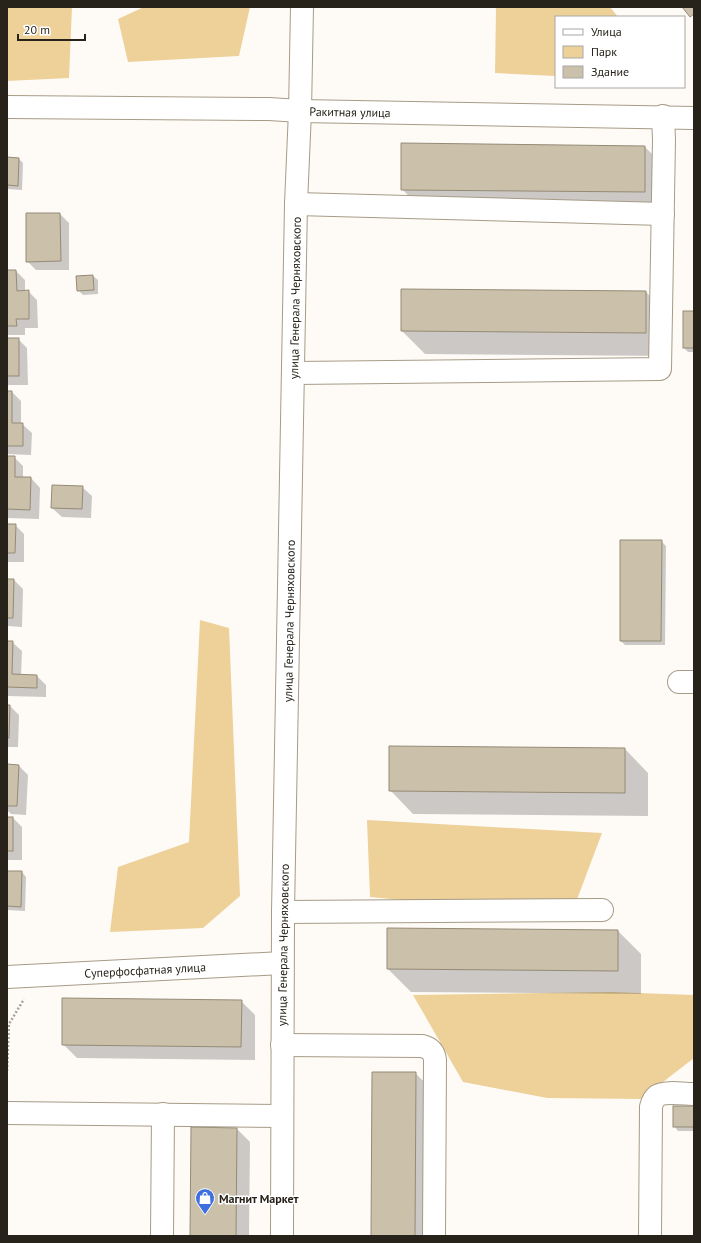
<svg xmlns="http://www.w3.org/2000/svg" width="701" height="1243" font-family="'PT Sans',sans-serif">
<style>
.green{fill:#edd199}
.shadow{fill:#0003}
.building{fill:#cbc0aa;stroke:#958a76}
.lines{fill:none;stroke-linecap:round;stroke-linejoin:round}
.minor-casing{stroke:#a69b86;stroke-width:24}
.path{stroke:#a7a39e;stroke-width:2.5;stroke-dasharray:2 2;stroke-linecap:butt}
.minor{stroke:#fff;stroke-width:22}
.labels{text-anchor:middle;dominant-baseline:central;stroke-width:3;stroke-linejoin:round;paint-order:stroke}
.street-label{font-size:12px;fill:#27231b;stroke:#fff}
.poi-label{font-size:12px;font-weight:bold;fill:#27231b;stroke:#fff;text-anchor:start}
</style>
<rect width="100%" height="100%" fill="#fefbf7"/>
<g class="green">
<path d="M7 7H72L69 78 7 81Z"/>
<path d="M144 7H250L239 56 128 62 118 19Z"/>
<path d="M496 7H610L618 17H556V76L495 73Z"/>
<path d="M200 620 229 628 240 896 203 928 110 932 118 867 189 842Z"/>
<path d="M367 820 602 833 573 910 443 904 370 897Z"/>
<path d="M611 992 694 995V1058L641 1099 547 1098 463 1082 413 995Z"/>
</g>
<g class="shadow">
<path d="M645 147 668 170V215L425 213 402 189Z"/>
<path d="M7 158 19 159 23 163 22 190 7 189Z"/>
<path d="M60 214 69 223V270H36L27 261Z"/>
<path d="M7 271H16L25 280V291H28L37 300 38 328H25V335H7Z"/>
<path d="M93 276 98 280V294L83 295 78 290 77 277Z"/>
<path d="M646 292 669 316V356L425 354 402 331Z"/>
<path d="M694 312V352H688L684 348Z"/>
<path d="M7 339H18L27 348 28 385H7Z"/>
<path d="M7 392H12L21 401V424H22L32 433 31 455 7 454Z"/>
<path d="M7 457H14L23 466V478H31L40 488 39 519 7 518Z"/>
<path d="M82 487 92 496 91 518 62 517 52 508Z"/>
<path d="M7 525H15L24 534V562H7Z"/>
<path d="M661 541 666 546 665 645H625L621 641Z"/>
<path d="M7 580H14L23 589 22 627 7 626Z"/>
<path d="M7 642H12L22 651 21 676H37L46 685V697L7 696Z"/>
<path d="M7 706H10L19 715 18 747H7Z"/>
<path d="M625 749 648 773V816L413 814 390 790Z"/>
<path d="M7 765 19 766 28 775 26 815 11 814 7 810Z"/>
<path d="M7 818H13L22 827V860H7Z"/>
<path d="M7 872H22L26 877 25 911 7 910Z"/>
<path d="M618 931 641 954V994L411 992 388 969Z"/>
<path d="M241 1001 255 1015V1060L77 1058 63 1044Z"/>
<path d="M415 1073 439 1096 438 1236H372Z"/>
<path d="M694 1107V1131H678L674 1126Z"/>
<path d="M237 1129 250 1142 249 1236H191Z"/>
</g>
<g class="building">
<path d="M682 7H694V14L690 17Z"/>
<path d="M401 143 645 146V192L401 190Z"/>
<path d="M7 157 19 158 18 186 7 185Z"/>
<path d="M26 213H60L61 261 26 262Z"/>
<path d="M7 270H16L17 291 29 290V319H16L17 326H7Z"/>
<path d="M93 275 94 290 77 291 76 276Z"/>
<path d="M401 289 646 291V333L401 331Z"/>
<rect x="683" y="311" width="11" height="37"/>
<rect x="7" y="338" width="12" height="38"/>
<path d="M7 391H12V423H23V446H7Z"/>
<path d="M7 456H15V477H31L30 510 7 509Z"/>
<path d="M52 485 83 486 82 509 51 508Z"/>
<path d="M7 524H16L15 553H7Z"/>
<path d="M620 540H662L661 641H620Z"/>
<path d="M7 579H14L13 618H7Z"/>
<path d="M7 641H13L12 674 37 675V688L7 687Z"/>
<path d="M7 705H10L9 738H7Z"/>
<path d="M389 746 625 748V793L389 791Z"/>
<path d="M7 764 19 765 17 806H7Z"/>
<rect x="7" y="817" width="6" height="34"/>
<path d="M7 871H22L21 907 7 906Z"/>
<path d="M387 928 618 930V971L387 969Z"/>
<path d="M62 998 242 1000 241 1047 62 1045Z"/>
<path d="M372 1072H416L415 1236H371Z"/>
<rect x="673" y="1106" width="21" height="21"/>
<path d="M191 1127 237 1128 236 1236H190Z"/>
</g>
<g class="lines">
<defs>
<g id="minor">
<path d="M7 107 269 109 300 111 694 118"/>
<path d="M296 204 663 214"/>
<path d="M294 373 660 369 664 140 663 116"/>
<path d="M679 682H694"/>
<path d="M283 912 602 910"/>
<path d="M7 977 282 963"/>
<path d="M282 1045 422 1046C430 1048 434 1052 435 1060L434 1236"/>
<path d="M7 1113 282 1116"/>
<path d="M162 1236 163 1114"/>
<path d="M282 1236 283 912 296 204 300 111 302 7"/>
<path d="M650 1236 651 1107C652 1103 653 1099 657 1096 664 1091 685 1094 694 1094"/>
</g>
</defs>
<use href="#minor" class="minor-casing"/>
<path class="path" d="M7 1071 9 1024 24 999"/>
<use href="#minor" class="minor"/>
</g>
<defs>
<symbol id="shop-pin" viewBox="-11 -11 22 30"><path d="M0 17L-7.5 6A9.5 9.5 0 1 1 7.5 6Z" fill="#3e6edf" stroke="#fff"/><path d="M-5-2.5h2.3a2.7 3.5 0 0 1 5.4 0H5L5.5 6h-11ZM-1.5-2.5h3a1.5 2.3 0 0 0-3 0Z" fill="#fff"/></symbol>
</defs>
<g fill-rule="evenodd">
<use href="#shop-pin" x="194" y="1187" width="22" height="30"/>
</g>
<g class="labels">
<g class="street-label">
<text transform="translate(350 112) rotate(1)">Ракитная улица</text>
<text transform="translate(295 298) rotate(-89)">улица Генерала Черняховского</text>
<text transform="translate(289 621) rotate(-89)">улица Генерала Черняховского</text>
<text transform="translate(283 945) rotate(-89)">улица Генерала Черняховского</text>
<text transform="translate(145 970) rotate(-3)">Суперфосфатная улица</text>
</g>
<g class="poi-label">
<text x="219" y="1198">Магнит Маркет</text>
</g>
</g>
<rect width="701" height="1243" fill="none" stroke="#27231b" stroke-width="16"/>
<rect x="555" y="16" width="130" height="72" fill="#ffffff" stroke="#a9a7a4"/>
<rect x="563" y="29" width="20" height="6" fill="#ffffff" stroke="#a9a7a4"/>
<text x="591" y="36" font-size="12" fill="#27231b">Улица</text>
<rect x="563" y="46" width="20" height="12" fill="#edd199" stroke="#a9a7a4"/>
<text x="591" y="56" font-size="12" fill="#27231b">Парк</text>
<rect x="563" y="66" width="20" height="12" fill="#cbc0aa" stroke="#a9a7a4"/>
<text x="591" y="76" font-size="12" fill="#27231b">Здание</text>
<path d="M18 34v6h67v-6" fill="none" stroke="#27231b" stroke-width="2"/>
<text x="24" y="34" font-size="12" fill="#27231b" stroke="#ffffff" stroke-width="3" paint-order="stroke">20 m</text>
</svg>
